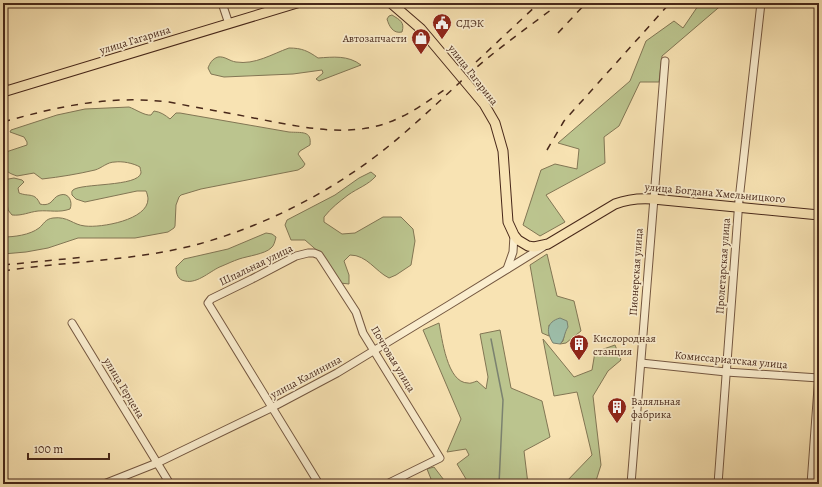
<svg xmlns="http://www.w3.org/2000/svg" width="822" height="487" font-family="Alegreya,serif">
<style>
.green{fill:#bbc48e;stroke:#827654}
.water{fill:#9dbeaa;stroke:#7b8270}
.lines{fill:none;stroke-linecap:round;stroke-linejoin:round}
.stream{stroke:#7b8270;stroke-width:1.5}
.minor-casing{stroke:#745740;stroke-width:9}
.major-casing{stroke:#48281a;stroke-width:11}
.minor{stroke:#faedce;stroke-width:7}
.major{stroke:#f8e3b3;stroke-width:9}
.rail{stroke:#48281a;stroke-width:1.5;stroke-dasharray:7 7;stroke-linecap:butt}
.labels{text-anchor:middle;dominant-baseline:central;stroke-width:3.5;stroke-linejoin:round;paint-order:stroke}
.poi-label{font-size:11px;fill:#48281a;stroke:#faedce;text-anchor:start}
.street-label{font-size:11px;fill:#48281a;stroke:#faedce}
</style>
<rect width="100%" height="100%" fill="#f8e3b3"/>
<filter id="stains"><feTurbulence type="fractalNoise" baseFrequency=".005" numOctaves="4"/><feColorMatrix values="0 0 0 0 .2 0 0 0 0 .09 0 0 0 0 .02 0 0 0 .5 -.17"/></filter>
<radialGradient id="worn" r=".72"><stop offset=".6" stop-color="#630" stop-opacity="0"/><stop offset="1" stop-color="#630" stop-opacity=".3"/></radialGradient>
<g class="green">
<path d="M700 3H724L662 56 659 82H640L619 126 604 137 605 163 546 195 565 222 540 236 523 225 541 170 555 164 577 169 579 149 558 143 630 81 646 41 674 21 683 28Z"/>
<path d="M392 15C400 20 405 22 402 32 393 34 389 26 387 19L389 16Z"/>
<path d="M289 48C302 48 308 51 318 58 333 57 348 55 361 65L319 81 316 79 323 73 322 70 293 74 224 77 211 74 208 68C210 63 212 59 218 57 225 56 229 61 236 62 255 65 272 54 289 48Z"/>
<path d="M129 107C135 109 145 116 151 115L154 111C161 112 165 115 170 119L176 113H180L289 132C301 133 312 130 310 145L300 151 298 154 305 164 303 167 298 170 201 189 181 195 179 197 176 205 175 226 174 228 168 232 135 238H78L48 248 26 252 3 254V237C14 237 30 235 39 228 44 224 45 219 53 218 68 216 73 225 85 226 101 228 148 220 148 199 148 197 147 193 146 191H137L85 202 76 199 72 195C72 193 71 192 73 190 81 183 138 187 141 173 141 171 140 168 140 167 133 163 122 161 115 162 107 162 102 168 95 170 78 174 60 177 42 179L34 173 17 176C2 171 3 167 3 153L27 145V142L24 137 10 132 11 130 57 115 85 109Z"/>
<path d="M371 172 376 176C368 185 358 188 348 195 339 202 331 208 324 217V222L342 234 355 233 383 217H401L413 229 415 241 411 265 396 275 389 278C375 271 367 255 350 255L344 261 349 275V284L340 283 321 254 305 240H291L285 225 287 220 335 195 359 178Z"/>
<path d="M14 178 22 180 24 182 18 188 19 193C29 197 35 192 40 204 43 205 47 205 50 203 53 201 55 196 60 195 69 192 73 202 70 209 59 213 50 210 38 211 29 212 22 216 12 215L8 210 6 195 3 193V180Z"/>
<path d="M266 233 272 234 276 237C275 241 274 246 271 248 265 254 248 256 239 259 233 261 227 264 222 266 211 270 198 284 185 281 178 280 176 274 176 267L184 259 228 249Z"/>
<path d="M547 254 557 296 574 301 581 331 566 343 560 344 563 341 565 332 549 325V336L542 333 530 265Z"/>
<path d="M439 323C442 338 447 383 468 383 470 384 474 382 477 381L486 389 488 377 480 334 500 330 511 388 542 401 550 437 524 451 528 484H469L457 464 469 455 466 449 447 452 461 419 423 330Z"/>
<path d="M543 339 574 377 592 370 595 352 615 345 621 360 608 371 593 396 601 465 595 484H564L592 455 577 392 554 396Z"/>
<path d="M434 467 447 484H433L427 469Z"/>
</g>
<path class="water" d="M560 318 567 321 568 327C564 333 565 339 560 344L553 343C546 332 546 322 560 318Z"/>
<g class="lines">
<path class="stream" d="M491 339 503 400 499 484"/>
<defs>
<g id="minor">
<path d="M222 3 229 24"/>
<path d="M3 82 6 92"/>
<path d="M507 269 513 252 514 235"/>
<path d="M72 323 170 484"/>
<path d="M641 363 726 372 819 378"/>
<path d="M104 484 157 463 271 408 337 373 449 305 543 247"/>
<path d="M319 484 208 303 211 299 252 279 296 256 308 253H314L319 255 323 261 356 312 363 333 440 458 387 484"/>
<path d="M631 484 665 61"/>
<path d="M718 484 739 200 761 3"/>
<path d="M811 484 819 374"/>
</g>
<g id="major">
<path d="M391 3 421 29 484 104 495 123 503 151 508 222 514 235 518 240 528 246 534 247 548 244 615 204C628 199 639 198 653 199L819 215"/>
<path d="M3 92 297 3"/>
</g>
</defs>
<use href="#minor" class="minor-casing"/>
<use href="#major" class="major-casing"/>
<use href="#minor" class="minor"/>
<use href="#major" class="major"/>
<g class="rail">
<path d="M558 33 586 3"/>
<path d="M476 62 539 3"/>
<path d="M3 122C60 106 109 95 169 102 199 108 229 113 259 119 296 126 336 135 373 127 401 121 426 103 448 87"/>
<path d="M547 150 564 121 670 3"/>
<path d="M3 265 85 257"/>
<path d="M3 271C68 261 136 261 199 244 263 226 323 196 376 156 409 131 438 102 469 74 498 48 530 26 560 3"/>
</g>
</g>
<defs>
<symbol id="civic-pin" viewBox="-11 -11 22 30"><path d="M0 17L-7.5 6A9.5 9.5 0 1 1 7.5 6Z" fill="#8f2418" stroke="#faedce"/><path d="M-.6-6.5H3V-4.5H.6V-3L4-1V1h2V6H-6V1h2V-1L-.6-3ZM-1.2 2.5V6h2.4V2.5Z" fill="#fff"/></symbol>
<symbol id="shop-pin" viewBox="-11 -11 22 30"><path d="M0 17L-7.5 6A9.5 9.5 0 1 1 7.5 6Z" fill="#8f2418" stroke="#faedce"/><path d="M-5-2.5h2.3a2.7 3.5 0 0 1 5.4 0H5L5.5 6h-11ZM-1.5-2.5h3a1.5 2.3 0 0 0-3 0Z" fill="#fff"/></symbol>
<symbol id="building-pin" viewBox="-11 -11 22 30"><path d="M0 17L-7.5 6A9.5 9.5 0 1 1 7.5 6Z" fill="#8f2418" stroke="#faedce"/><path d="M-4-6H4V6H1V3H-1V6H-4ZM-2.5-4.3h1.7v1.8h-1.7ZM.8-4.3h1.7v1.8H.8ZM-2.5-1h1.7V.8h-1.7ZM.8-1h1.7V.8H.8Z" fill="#fff"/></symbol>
</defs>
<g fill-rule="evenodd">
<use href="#civic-pin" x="431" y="12" width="22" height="30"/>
<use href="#shop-pin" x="410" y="27" width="22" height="30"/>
<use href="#building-pin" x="568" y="333" width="22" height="30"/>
<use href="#building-pin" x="606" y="396" width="22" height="30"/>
</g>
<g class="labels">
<g class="poi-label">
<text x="456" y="23">СДЭК</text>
<text x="407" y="38" text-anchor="end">Автозапчасти</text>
<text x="593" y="338">Кислородная<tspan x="593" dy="13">станция</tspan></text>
<text x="631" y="401">Валяльная<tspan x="631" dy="13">фабрика</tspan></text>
</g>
<g class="street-label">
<text transform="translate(135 40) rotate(-17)">улица Гагарина</text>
<text transform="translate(473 75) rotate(52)">улица Гагарина</text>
<text transform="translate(715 193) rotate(5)">улица Богдана Хмельницкого</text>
<text transform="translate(256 265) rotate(-26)">Шпальная улица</text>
<text transform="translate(723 266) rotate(-86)">Пролетарская улица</text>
<text transform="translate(636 272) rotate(-86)">Пионерская улица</text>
<text transform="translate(393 359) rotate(59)">Почтовая улица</text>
<text transform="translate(731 360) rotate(5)">Комиссариатская улица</text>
<text transform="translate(306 377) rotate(-28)">улица Калинина</text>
<text transform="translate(124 388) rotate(59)">улица Герцена</text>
</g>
</g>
<rect width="822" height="487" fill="none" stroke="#f8e3b3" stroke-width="16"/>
<rect x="4" y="4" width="814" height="479" fill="none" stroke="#48281a" stroke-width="2"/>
<rect x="8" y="8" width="806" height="471" fill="none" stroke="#48281a"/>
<path d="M28 453v6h81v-6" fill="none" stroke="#48281a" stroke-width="2"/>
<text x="34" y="453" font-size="12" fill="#48281a" stroke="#faedce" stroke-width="3" paint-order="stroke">100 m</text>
<rect width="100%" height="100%" filter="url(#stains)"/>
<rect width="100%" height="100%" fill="url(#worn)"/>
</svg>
